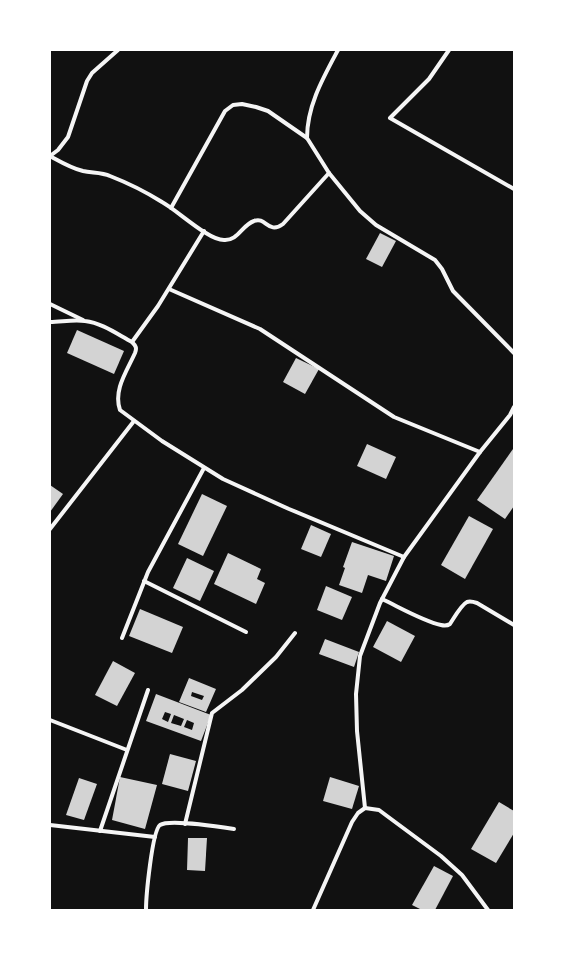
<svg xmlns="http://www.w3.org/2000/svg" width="564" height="960" font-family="Merriweather,serif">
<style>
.building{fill:#d3d3d3;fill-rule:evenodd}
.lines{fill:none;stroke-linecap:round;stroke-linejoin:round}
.minor{stroke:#f5f5f5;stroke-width:4}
</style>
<rect width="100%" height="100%" fill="#111"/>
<g class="building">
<path d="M380 233 396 241 382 267 366 259Z"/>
<path d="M77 330 124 351 114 374 67 353Z"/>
<path d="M296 358 319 369 305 394 283 382Z"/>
<path d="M367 444 396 457 386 479 357 466Z"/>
<path d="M513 449 514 450V506L505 519 477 500Z"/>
<path d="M50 485 63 494 50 512Z"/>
<path d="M202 494 227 506 203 556 178 544Z"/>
<path d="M469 516 493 529 465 579 441 565Z"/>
<path d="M311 525 331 534 321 557 301 549Z"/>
<path d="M352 542 394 556 386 581 368 575 362 593 339 585 345 568 343 567Z"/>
<path d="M228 553 261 569 257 579 265 583 256 604 214 584Z"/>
<path d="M187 558 214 571 200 601 173 588Z"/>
<path d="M326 586 352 597 342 620 317 610Z"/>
<path d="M140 609 183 627 172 653 129 636Z"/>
<path d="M387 621 415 636 401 662 373 647Z"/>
<path d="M325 639 359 652 354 667 319 654Z"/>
<path d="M113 661 135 673 117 706 95 695Z"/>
<path d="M189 678 216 689 206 712 179 702ZM192 692 204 696 202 700 191 696Z"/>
<path d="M156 694 211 715 201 741 146 721ZM165 712 171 714 168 722 162 719ZM174 715 184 719 181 726 171 723ZM187 720 194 723 192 730 184 727Z"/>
<path d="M170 754 196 761 188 791 162 784Z"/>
<path d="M120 777 157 785 145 829 112 820Z"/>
<path d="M330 777 359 786 352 809 323 801Z"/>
<path d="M79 778 97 784 84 820 66 815Z"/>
<path d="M499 802 514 811V833L496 863 471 849Z"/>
<path d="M188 838H207L205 871 187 870Z"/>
<path d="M434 866 453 876 435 910H422L412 905Z"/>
</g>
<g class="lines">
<g class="minor">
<path d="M449 50 429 79 390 118 514 189"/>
<path d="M307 138C307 106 323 78 338 50"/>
<path d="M50 156C61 162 71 168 83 171 92 173 102 172 110 176 128 183 146 192 162 202 177 210 208 240 224 240 238 241 242 225 254 221 266 216 268 235 283 224L329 173"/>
<path d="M50 156 58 150 68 137 87 81 92 73 118 50"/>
<path d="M171 208 225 111 233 105 242 104 256 107 268 111 307 138 329 173 360 211 376 225 435 260 442 269 453 291 514 353"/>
<path d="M169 289 260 329 394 417 480 452"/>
<path d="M50 304 83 320"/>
<path d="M50 322C61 322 74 319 85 321 102 323 117 334 132 342 136 346 137 348 135 353 127 371 113 390 120 410L162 441 223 479 289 509 404 557"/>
<path d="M132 342 158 306 204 231"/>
<path d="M50 529 134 421"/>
<path d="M144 581 246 632"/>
<path d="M382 599C399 607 423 621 441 625 445 626 447 626 450 624 454 618 461 605 467 602 470 601 474 602 477 603L514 625"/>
<path d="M122 638 148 572 204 468"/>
<path d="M50 720 127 750"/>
<path d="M365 808 357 731 356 694 360 656 380 603 404 557 480 452 510 415 514 407"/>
<path d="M185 824 212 713 242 690 276 657 295 633"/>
<path d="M50 825 155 837"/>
<path d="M100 831 148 690"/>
<path d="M146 910C146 897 152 831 160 825 169 819 221 827 234 829"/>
<path d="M313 910 352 822 358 813 365 808 379 810 387 816 441 856 462 875 488 910"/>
</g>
</g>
<rect width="564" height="960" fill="none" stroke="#ffffff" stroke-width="102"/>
</svg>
